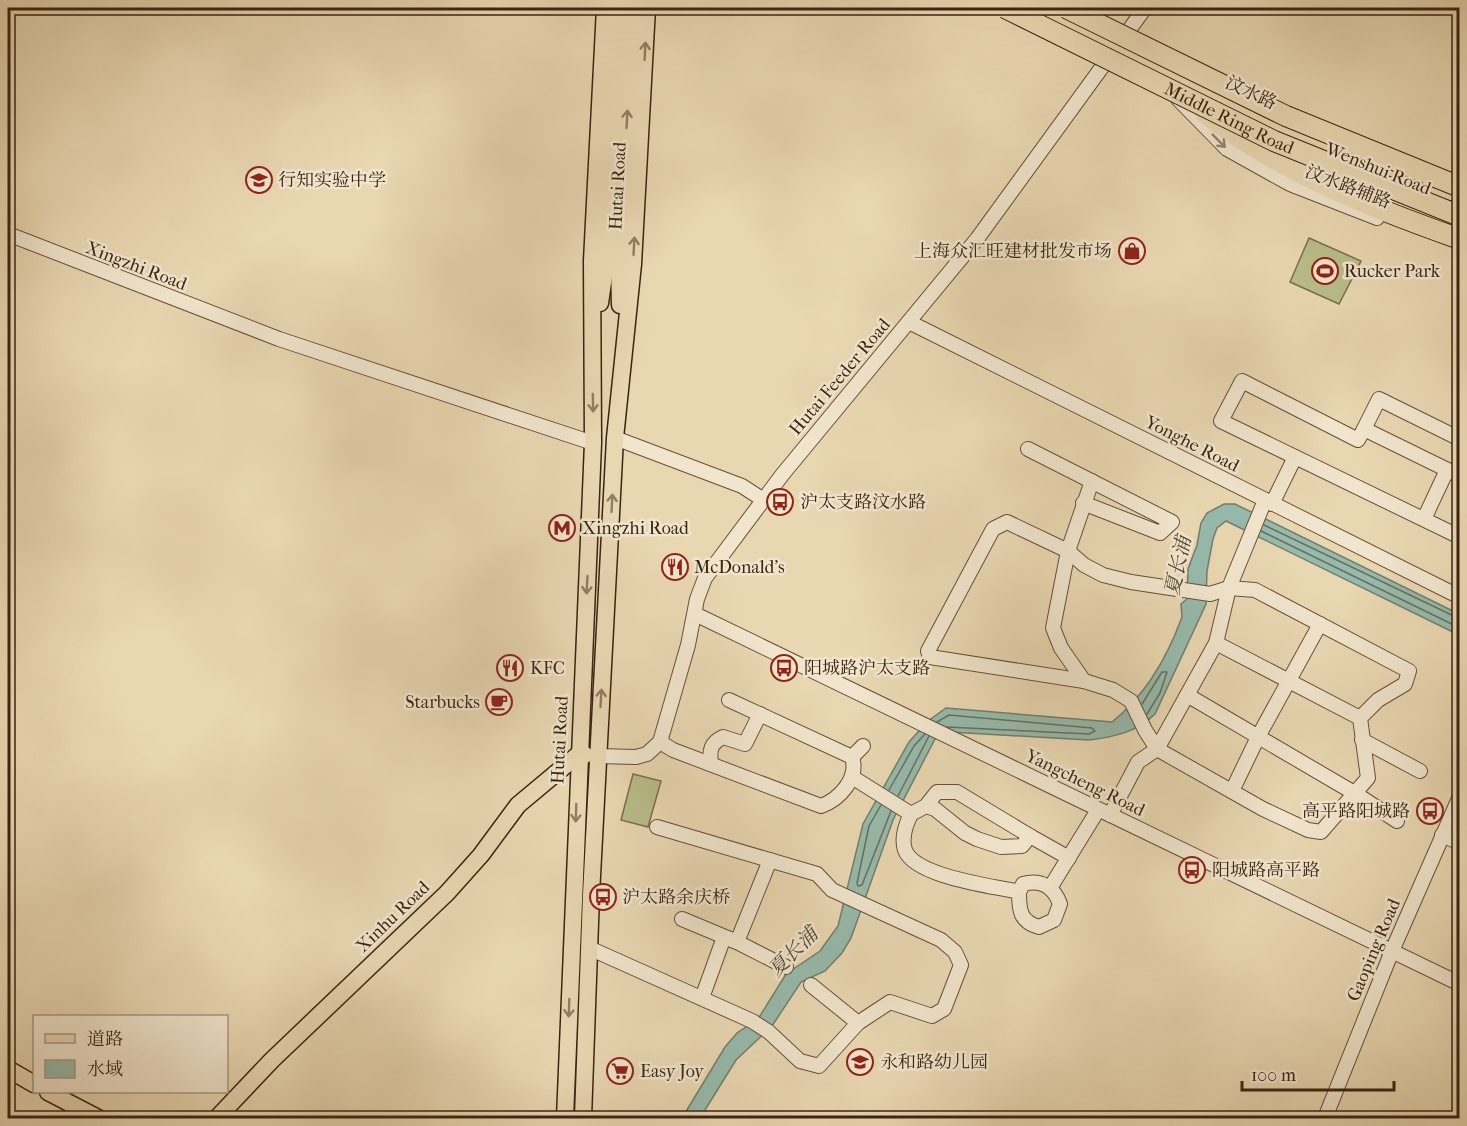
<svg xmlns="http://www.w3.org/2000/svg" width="1467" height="1126" font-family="'IM FELL French Canon','Noto Serif SC',serif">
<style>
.green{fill:#b9bd8a;stroke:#7a704e;stroke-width:1.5}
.water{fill:#97baac;stroke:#727e6e;stroke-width:1.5}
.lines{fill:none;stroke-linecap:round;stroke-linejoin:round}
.shore{stroke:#686f5f;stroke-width:1.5}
.minor-casing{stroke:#66513a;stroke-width:16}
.major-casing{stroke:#3a2412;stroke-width:19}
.highway-casing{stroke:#3a2412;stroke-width:22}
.minor{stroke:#f1e5cd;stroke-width:14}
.major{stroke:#e9d7b2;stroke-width:16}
.highway{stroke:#e9d7b2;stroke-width:20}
.highway-bridge-casing{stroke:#3a2412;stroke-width:22;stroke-linecap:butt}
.highway-bridge{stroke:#e9d7b2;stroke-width:20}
.oneway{stroke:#927e62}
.oneway2{stroke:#968470}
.labels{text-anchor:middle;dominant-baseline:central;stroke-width:5;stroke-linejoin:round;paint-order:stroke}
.street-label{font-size:18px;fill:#3a2412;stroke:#f1e5cd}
.poi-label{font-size:18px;fill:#3a2412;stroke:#f1e5cd;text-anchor:start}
.water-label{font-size:20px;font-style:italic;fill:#514a38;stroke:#f1e5cd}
</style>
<rect width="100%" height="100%" fill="#e9d7b2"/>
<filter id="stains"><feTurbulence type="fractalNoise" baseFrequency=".00333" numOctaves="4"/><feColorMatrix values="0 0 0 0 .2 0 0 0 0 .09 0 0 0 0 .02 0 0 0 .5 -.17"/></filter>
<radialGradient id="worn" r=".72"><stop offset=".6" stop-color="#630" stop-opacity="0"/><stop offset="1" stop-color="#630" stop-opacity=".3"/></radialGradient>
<g class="green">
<path d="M1309 238 1361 261 1339 304 1290 282Z"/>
<path d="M633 774 661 781 648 827 621 820Z"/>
</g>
<path class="water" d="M1224 504H1235L1459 614V635L1226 521 1217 528 1213 539 1207 571 1206 604 1155 714C1137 732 1114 737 1089 740L949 732 935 739 893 820 851 938 842 953 825 971 801 982 772 1026 736 1060 700 1118H682L725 1047 737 1033 758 1019 786 974 820 951 838 926 863 824 909 742 928 721 946 708 1112 722C1146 695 1167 658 1182 617L1181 604 1187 599 1188 569 1197 545 1201 523 1207 513Z"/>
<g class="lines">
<g class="shore">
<path d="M1264 525 1460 619"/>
<path d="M1261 531 1460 628"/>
<path d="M1142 704 1162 672H1167L1160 693 1147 714"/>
<path d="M937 722 949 715 1092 728 1095 731 1089 734 947 727"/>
<path d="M889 790 914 746 925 734"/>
<path d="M898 796 929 736"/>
<path d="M881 805 869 826 857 883 858 886 862 885 891 811"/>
</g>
<defs>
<g id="minor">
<path d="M1178 99 1227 149 1290 184 1377 218"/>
<path d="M8 234 279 339 593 443"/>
<path d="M909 322 1460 597"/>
<path d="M1364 429 1379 399 1460 439"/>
<path d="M615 438 742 486 762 499"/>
<path d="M1028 449 1172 522 1160 533 1083 503"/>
<path d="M1460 476 1364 429 1358 440 1242 381 1221 421 1460 537"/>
<path d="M1272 504 1295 457"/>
<path d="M1424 519 1447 470"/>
<path d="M1068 551 1084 565 1103 575 1131 582 1210 594 1229 588 1255 590 1409 671 1405 684 1378 700 1360 718 1368 778 1321 832 1308 830 1263 809 1157 749 1145 730 1131 701 1113 690 1084 681 1061 648 1053 628Z"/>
<path d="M695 614 1460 984"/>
<path d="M1216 643 1360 718"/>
<path d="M1084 681 930 657 928 651 993 529 1007 522 1068 551 1092 481"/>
<path d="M1187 695 1356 794 1397 821"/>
<path d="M1362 740 1420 771"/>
<path d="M660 742 673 750 821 806C840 799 859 778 852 757L729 700"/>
<path d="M598 756 636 757 647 754 660 742 688 645 697 599 705 578 782 475 977 239 1145 8"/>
<path d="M852 757 863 746"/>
<path d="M711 763C709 750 711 743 723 737L745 744 760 714"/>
<path d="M852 777 911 814C906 824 901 838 905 850 915 877 994 886 1019 892 1019 910 1020 922 1039 927L1054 920 1060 904C1054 887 1041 879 1023 884L1019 892"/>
<path d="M1232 791 1258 737 1320 624"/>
<path d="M911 814 926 806 935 809 965 833 977 839 1001 847 1022 846 1030 836 957 792H937L926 806"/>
<path d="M1110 815 1138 762 1157 749 1216 643 1229 588 1265 500"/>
<path d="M1442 835 1460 843"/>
<path d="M1030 836 1069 858"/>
<path d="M1050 888 1098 810"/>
<path d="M682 919 737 942 786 967"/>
<path d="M589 948 752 1021 769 1032 800 1061 819 1066 858 1023 890 1002 932 1016 944 1009 961 965 955 952 941 940 832 890 817 874 657 827"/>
<path d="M811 985 858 1023"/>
<path d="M702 998 724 937 737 942 770 860"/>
<path d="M1325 1118 1392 951 1460 796"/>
</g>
<g id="major">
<path d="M1029 8 1361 167"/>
<path d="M1371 160 1411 179 1450 192"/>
<path d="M600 303 606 262 620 8"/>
<path d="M620 305 619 263 633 8"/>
<path d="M8 1069 34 1084"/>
<path d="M48 1092 98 1118"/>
<path d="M217 1118 272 1060 447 893 481 855 518 805 579 754 585 755"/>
<path d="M565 1118 593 443 592 261 605 8"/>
<path d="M583 1118 591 895 615 438 633 264 647 8"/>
</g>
<path id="highway" d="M1205 113C1281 172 1369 207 1460 239"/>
</defs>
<use href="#minor" class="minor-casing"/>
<use href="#major" class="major-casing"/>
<use href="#highway" class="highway-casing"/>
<use href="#minor" class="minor"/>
<use href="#major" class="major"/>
<use href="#highway" class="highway"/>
<defs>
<g id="highway-bridge">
<path id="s1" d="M1005 8 1274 141 1460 216"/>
<path d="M1066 8 1286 116 1460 187"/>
</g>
</defs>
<use href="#highway-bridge" class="highway-bridge-casing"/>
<use href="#highway-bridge" class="highway-bridge"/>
</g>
<defs><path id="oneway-shaft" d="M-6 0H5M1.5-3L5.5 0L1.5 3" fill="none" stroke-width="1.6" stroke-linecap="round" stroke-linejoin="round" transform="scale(1.5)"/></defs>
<g class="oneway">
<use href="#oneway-shaft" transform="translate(645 51) rotate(-87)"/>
<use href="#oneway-shaft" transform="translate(627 119) rotate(-87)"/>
<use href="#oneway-shaft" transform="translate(634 246) rotate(-87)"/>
<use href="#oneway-shaft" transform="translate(593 403) rotate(89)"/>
<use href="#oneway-shaft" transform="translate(612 503) rotate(-87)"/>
<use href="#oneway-shaft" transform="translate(587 585) rotate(93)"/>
<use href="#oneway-shaft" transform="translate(601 698) rotate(-87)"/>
<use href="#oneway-shaft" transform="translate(576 813) rotate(92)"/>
<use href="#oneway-shaft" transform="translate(569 1008) rotate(92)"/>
</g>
<use class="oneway2" href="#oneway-shaft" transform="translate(1219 141) rotate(45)"/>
<defs>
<symbol id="school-ring" viewBox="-11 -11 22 22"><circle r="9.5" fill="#f1e5cd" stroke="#8f2418" stroke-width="1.5"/><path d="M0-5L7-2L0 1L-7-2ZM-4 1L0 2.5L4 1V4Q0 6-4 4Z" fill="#8f2418"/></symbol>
<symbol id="shop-ring" viewBox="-11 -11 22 22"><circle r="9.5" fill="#f1e5cd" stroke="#8f2418" stroke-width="1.5"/><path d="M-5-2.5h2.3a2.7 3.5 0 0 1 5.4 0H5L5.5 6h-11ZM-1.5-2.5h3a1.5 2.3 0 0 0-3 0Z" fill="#8f2418"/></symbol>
<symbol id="stadium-ring" viewBox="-11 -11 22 22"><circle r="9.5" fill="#f1e5cd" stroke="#8f2418" stroke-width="1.5"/><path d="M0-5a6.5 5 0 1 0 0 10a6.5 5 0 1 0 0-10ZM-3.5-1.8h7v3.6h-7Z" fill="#8f2418"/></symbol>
<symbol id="bus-ring" viewBox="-11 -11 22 22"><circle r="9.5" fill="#f1e5cd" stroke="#8f2418" stroke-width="1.5"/><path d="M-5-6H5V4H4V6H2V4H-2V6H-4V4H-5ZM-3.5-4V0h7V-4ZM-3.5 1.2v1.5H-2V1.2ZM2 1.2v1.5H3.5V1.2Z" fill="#8f2418"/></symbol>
<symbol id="metro-ring" viewBox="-11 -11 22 22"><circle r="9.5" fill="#f1e5cd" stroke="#8f2418" stroke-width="1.5"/><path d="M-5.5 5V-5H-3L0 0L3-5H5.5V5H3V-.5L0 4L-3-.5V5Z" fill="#8f2418"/></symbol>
<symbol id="restaurant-ring" viewBox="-11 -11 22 22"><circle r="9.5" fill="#f1e5cd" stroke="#8f2418" stroke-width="1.5"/><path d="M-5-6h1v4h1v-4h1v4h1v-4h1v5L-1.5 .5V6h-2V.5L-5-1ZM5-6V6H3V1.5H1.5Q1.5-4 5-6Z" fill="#8f2418"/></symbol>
<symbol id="cafe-ring" viewBox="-11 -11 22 22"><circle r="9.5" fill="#f1e5cd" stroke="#8f2418" stroke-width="1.5"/><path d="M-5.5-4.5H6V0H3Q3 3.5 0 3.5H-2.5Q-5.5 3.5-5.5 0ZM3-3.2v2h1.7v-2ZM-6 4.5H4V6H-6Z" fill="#8f2418"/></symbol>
<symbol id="supermarket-ring" viewBox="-11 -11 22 22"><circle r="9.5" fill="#f1e5cd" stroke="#8f2418" stroke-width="1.5"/><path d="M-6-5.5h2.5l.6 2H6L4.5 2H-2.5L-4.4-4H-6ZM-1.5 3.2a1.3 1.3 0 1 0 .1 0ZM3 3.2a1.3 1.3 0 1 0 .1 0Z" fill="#8f2418"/></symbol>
</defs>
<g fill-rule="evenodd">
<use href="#school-ring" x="244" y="165" width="30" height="30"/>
<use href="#shop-ring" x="1117" y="236" width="30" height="30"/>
<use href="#stadium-ring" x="1310" y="256" width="30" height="30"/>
<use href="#bus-ring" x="765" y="487" width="30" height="30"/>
<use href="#metro-ring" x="547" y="513" width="30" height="30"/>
<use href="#restaurant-ring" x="660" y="552" width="30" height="30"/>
<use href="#restaurant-ring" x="495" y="653" width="30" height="30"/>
<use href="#bus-ring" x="769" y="653" width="30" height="30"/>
<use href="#cafe-ring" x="484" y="687" width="30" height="30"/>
<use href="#bus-ring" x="1415" y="796" width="30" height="30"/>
<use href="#bus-ring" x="1177" y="855" width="30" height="30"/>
<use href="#bus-ring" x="588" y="882" width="30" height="30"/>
<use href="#school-ring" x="845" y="1047" width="30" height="30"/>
<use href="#supermarket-ring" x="605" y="1056" width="30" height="30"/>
</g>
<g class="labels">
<g class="street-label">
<text transform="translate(1251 93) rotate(25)">汶水路</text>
<text stroke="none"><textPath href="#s1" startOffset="250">Middle Ring Road</textPath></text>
<text transform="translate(1378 169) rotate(22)">Wenshui Road</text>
<text transform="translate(618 186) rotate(-87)">Hutai Road</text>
<text transform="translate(1348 187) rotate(21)">汶水路辅路</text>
<text transform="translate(136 266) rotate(21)">Xingzhi Road</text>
<text transform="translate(840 377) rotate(-50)">Hutai Feeder Road</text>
<text transform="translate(1192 444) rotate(27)">Yonghe Road</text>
<text transform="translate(560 740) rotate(-87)">Hutai Road</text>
<text transform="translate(1085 783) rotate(26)">Yangcheng Road</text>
<text transform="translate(393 917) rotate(-44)">Xinhu Road</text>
<text transform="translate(1374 950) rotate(-67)">Gaoping Road</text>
</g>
<g class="poi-label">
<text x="278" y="180">行知实验中学</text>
<text x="1112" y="251" text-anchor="end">上海众汇旺建材批发市场</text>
<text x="1344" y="271">Rucker Park</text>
<text x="800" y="502">沪太支路汶水路</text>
<text x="582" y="528">Xingzhi Road</text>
<text x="694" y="567">McDonald's</text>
<text x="530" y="668">KFC</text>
<text x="804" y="668">阳城路沪太支路</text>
<text x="480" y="702" text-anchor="end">Starbucks</text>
<text x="1410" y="811" text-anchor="end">高平路阳城路</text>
<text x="1212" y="870">阳城路高平路</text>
<text x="622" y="897">沪太路余庆桥</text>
<text x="880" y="1062">永和路幼儿园</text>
<text x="640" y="1071">Easy Joy</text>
</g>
<g class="water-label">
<text transform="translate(1178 566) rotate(-78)">夏长浦</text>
<text transform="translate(793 952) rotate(-45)">夏长浦</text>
</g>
</g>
<rect width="1467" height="1126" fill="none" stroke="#e9d7b2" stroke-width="30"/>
<rect x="9" y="9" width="1449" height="1108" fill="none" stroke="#3a2412" stroke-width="3"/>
<rect x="15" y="15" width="1437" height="1096" fill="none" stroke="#3a2412" stroke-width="1.5"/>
<rect x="33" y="1015" width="195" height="78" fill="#f1e5cd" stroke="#a89882" stroke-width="1.5"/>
<rect x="45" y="1034" width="30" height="9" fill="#e9d7b2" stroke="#a89882" stroke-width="1.5"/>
<text x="87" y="1045" font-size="18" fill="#3a2412">道路</text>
<rect x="45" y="1060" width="30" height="18" fill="#97baac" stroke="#a89882" stroke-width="1.5"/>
<text x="87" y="1075" font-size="18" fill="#3a2412">水域</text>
<path d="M1242 1081v9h152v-9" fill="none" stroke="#3a2412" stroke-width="3"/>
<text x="1251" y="1081" font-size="18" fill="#3a2412" stroke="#f1e5cd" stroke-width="4.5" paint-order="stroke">100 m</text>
<rect width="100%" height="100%" filter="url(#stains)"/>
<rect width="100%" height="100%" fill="url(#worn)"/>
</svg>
